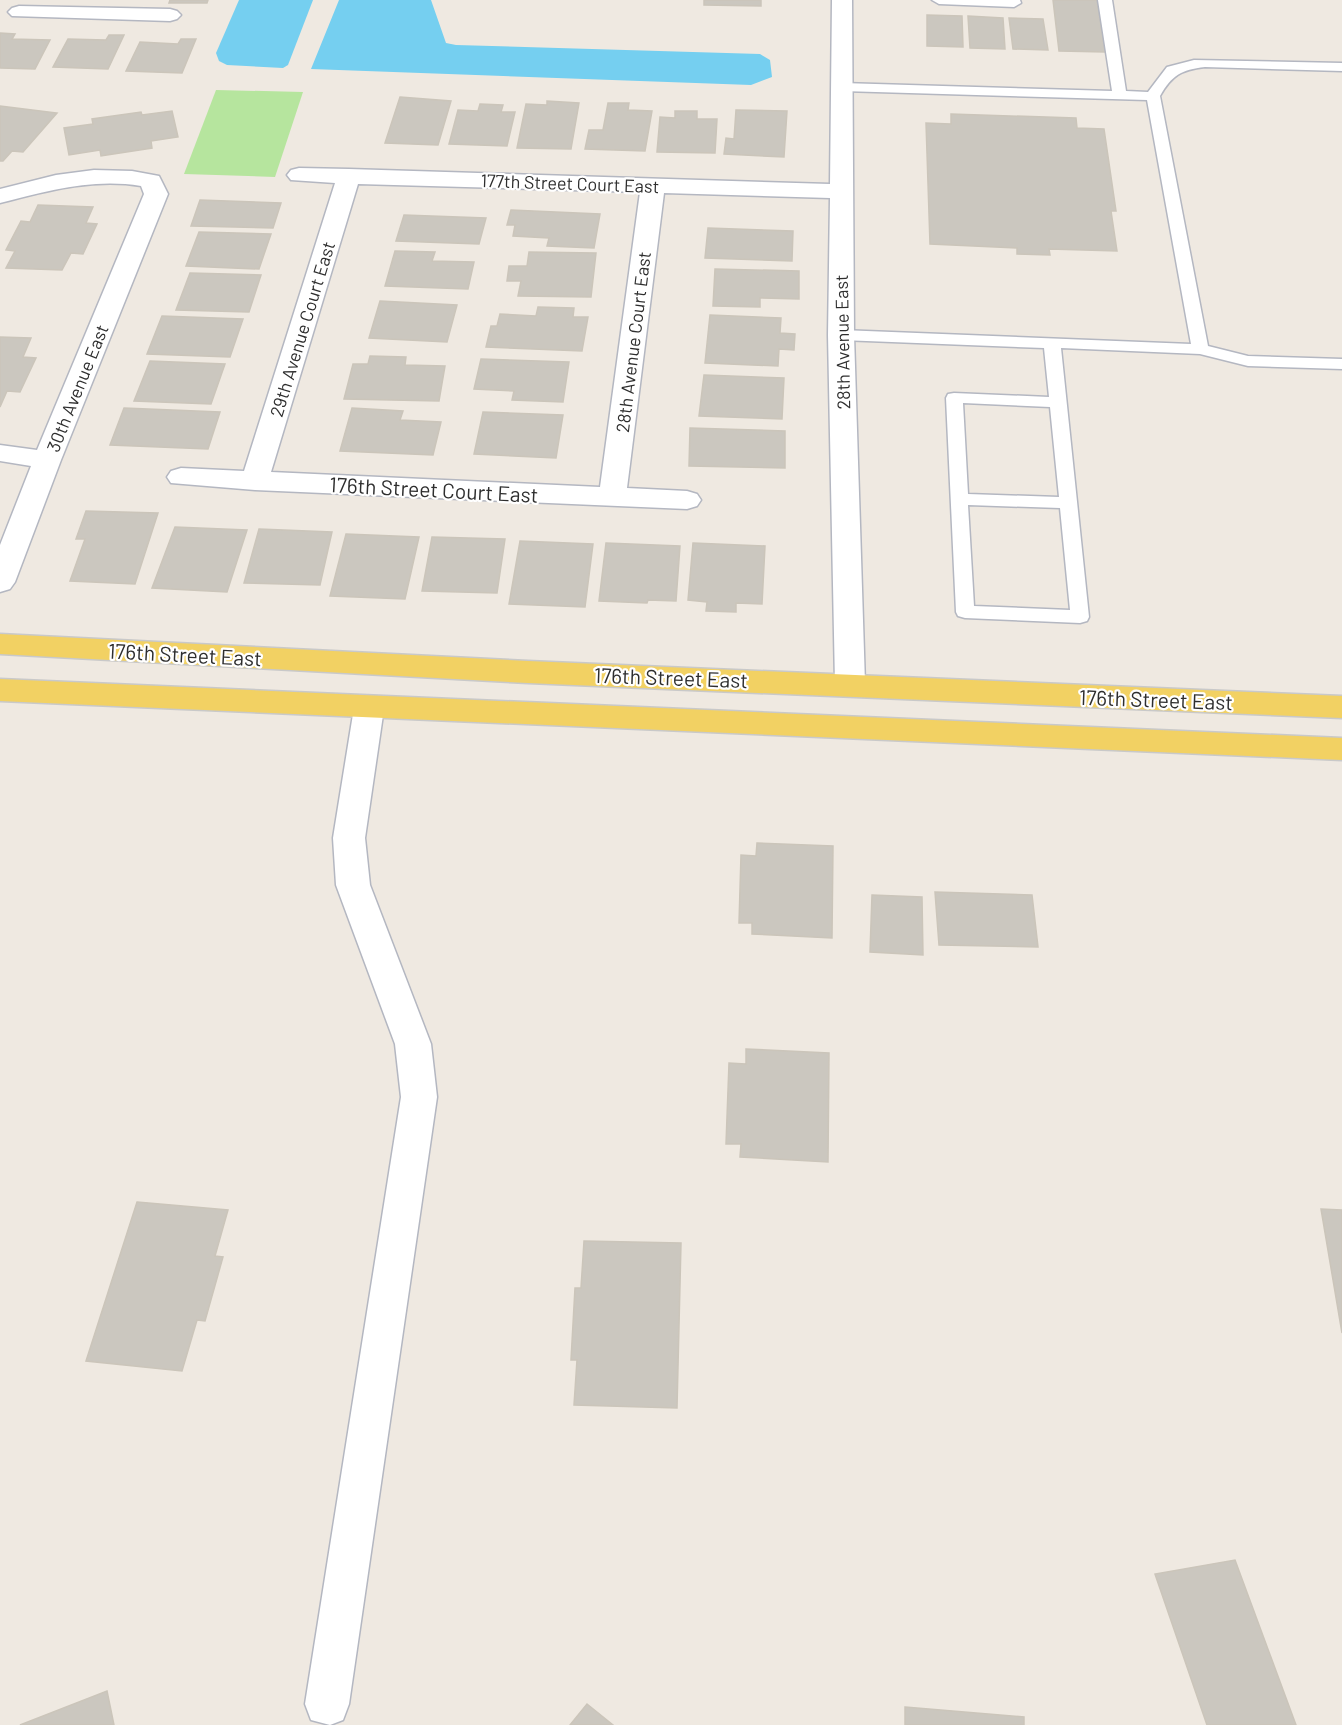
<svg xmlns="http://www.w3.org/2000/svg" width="1342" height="1725" font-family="Barlow,sans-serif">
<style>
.green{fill:#b6e59e}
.water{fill:#75cff0}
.building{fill:#cbc7bf;stroke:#cbc5ba;stroke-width:1.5}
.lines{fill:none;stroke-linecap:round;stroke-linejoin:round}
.lane-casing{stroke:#b4b7c1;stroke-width:3}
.street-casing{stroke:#b4b7c1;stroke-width:3}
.primary-casing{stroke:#c9c9c9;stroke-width:3}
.lane{fill:#fff;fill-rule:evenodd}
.street{fill:#fff;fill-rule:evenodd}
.primary{fill:#f2d163;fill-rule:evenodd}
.labels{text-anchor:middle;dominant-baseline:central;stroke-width:4.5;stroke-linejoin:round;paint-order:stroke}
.far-street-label{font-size:18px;fill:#2e2e2e;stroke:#fff}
.street-label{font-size:21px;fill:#2e2e2e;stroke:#fff}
</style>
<rect width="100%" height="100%" fill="#efe9e1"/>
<path class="green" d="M216 90 303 92 275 177 184 174Z"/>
<g class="water">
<path d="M239 0H313L288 65 283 68 227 65 219 61 216 53Z"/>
<path d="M339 0H431L446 43 456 45 760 54 770 60 772 77 751 85 311 69Z"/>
</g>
<g class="building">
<path d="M170 0H208L207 3H169Z"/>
<path d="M704 0H761V6L704 5Z"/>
<path d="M1053 0H1097L1105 52 1059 51Z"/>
<path d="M927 15 962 16 963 47 927 46Z"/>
<path d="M968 16 1003 18 1005 49 970 48Z"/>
<path d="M1009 18 1043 19 1048 50 1013 49Z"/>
<path d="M0 33 15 34 12 39 50 40 35 69 0 68Z"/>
<path d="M109 35H124L108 69 53 67 68 39 106 40Z"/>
<path d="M181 39H196L182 73 126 71 140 42 178 44Z"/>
<path d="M400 97 451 101 438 145 385 143Z"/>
<path d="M547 101 579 103 571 149 517 148 526 104 547 105Z"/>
<path d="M608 103H629L628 110 652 111 645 151 585 149 589 130H603Z"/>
<path d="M480 104 503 105 501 112H515L507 146 449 144 458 110 478 111Z"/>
<path d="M0 106 57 113 23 152 12 151 3 161H0Z"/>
<path d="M736 110 787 111 784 157 724 154 726 138 734 139Z"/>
<path d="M172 111 178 137 151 141 152 148 101 156 100 150 69 155 64 128 93 124 92 119 141 112 142 115Z"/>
<path d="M675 111H697V119H717L715 153 657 152 660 117 675 118Z"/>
<path d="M951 114 1076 118 1077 128 1104 129 1116 211H1111L1117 251 1049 249 1050 255 1017 254V248L930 244 926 123 951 124Z"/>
<path d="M200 200 281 203 273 228 191 226Z"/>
<path d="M38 205 93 207 86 223 97 224 83 254 71 253 62 270 6 268 15 251 6 250 21 221 30 222Z"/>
<path d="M511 210 600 214 594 248 547 246 549 238 513 236 515 225H507Z"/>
<path d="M404 215 486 218 479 244 396 241Z"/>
<path d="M708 228 793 231 792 261 705 258Z"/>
<path d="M199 232 271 234 259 269 186 266Z"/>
<path d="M395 251 435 252 432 261 474 262 468 289 385 286Z"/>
<path d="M529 252 596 253 591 297 518 296 521 281H507L509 266H527Z"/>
<path d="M715 269 799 271V299L760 298V307L713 306Z"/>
<path d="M190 273 261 275 249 312 176 310Z"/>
<path d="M380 301 457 305 447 342 369 338Z"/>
<path d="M538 307 574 308 573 317H588L582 351 486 347 491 326H497L500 314 536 316Z"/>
<path d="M710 315 781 318 780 333 795 334 794 350 779 349 778 366 705 363Z"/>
<path d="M162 316 243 319 230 357 147 354Z"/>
<path d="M0 337 31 338 23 357 36 358 20 392 7 391 0 407Z"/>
<path d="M370 356 406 357 405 365 445 366 439 401 344 399 353 364H368Z"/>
<path d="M481 359 569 362 563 402 512 400 514 391 474 389Z"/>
<path d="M150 361 225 364 211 404 134 401Z"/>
<path d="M704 375 784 378 782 419 699 416Z"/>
<path d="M124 408 220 412 208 449 110 445Z"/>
<path d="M352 408 403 411 400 420 441 422 433 455 340 451Z"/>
<path d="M483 412 563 415 556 458 474 454Z"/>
<path d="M690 428 785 431V468L689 466Z"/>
<path d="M86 511 158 513 135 584 70 581 85 539H76Z"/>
<path d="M175 527 247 530 227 592 152 588Z"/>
<path d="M259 529 332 532 320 585 244 583Z"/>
<path d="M346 534 419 537 405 599 330 596Z"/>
<path d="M432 537 505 539 497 593 422 591Z"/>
<path d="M520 541 593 544 585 607 509 604Z"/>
<path d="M606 543 680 546 676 601 648 600 647 603 599 601Z"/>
<path d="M693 543 765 546 762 604 736 603V612L706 611 707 602 688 600Z"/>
<path d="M757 843 833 846 832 938 752 934V923H739L741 855 756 856Z"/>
<path d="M935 892 1032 895 1038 947 939 945Z"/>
<path d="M872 895 922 897 923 955 870 952Z"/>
<path d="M746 1049 829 1053 828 1162 740 1157 741 1144H726L729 1063 746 1064Z"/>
<path d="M137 1202 228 1210 215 1256 223 1257 205 1321 197 1320 182 1371 86 1361Z"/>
<path d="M1321 1209 1342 1210V1333Z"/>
<path d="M584 1241 681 1243 677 1408 574 1405 577 1360H571L575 1288H581Z"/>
<path d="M1235 1560 1296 1725H1207L1155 1574Z"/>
<path d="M107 1691 114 1725H20Z"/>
<path d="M587 1704 613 1725H570Z"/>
<path d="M905 1707 1024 1717V1725H905Z"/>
</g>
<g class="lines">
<defs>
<g id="lane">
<path d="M932 0H1020L1021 3 1014 7 939 4Z"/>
<path d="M1098 0H1112L1126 91 1148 92 1167 67 1194 60 1342 63V71L1205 67C1181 70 1172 75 1160 96L1208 346 1248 356 1342 359V369L1248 366 1200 354 1061 348 1089 617 1087 621 1080 623 965 618 958 616 956 612 946 398 948 394 954 393 1049 397 1044 348 841 340 833 335 841 330 1191 344 1147 100 842 91 835 87 842 83 1112 91ZM963 403 1050 407 1059 497 968 494ZM968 505 1060 508 1070 610 974 606Z"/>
</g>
<g id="street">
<path d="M832 0H852L854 335 865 684 861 692 850 695 839 692 835 684 828 335 830 198 664 193 627 488 687 491 697 494 701 500 697 506 687 509 255 490 171 483 167 477 171 471 181 468 244 471 335 183 291 180 287 175 291 170 299 168 349 169 830 184ZM358 184 640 192 600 487 271 472Z"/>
<path d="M19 6 170 9 177 11 181 15 177 19 170 21 12 16 8 12 12 8Z"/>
<path d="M94 170 132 171 159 176 168 194 61 460 15 582 10 589 0 592V545L31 466 0 461V445L37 450 144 194 141 186C92 178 47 191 0 203V189L56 175Z"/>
<path d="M369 697 380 700 384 708 365 838 370 885 431 1044 437 1097 349 1704 343 1720 330 1725 311 1720 305 1704 401 1097 395 1044 336 885 333 838 354 708 358 700Z"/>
</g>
<g id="primary">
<path d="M0 634 528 661 1342 696V718L528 683 0 654Z"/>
<path d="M0 679 1342 738V760L0 701Z"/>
</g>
</defs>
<use href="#lane" class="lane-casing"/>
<use href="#street" class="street-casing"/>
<use href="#primary" class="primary-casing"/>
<use href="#lane" class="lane"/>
<use href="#street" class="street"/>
<use href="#primary" class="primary"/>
</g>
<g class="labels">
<g class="far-street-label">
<text transform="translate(570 183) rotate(2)">177th Street Court East</text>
<text transform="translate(302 329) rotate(-73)">29th Avenue Court East</text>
<text transform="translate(633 342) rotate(-83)">28th Avenue Court East</text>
<text transform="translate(842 342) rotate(-91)">28th Avenue East</text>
<text transform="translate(77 388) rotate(-68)">30th Avenue East</text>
</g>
<g class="street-label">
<text transform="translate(434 489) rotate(3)">176th Street Court East</text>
<text transform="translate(185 654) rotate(3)">176th Street East</text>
<text transform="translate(671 677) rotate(2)">176th Street East</text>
<text transform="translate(1156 699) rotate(2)">176th Street East</text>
</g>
</g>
</svg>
